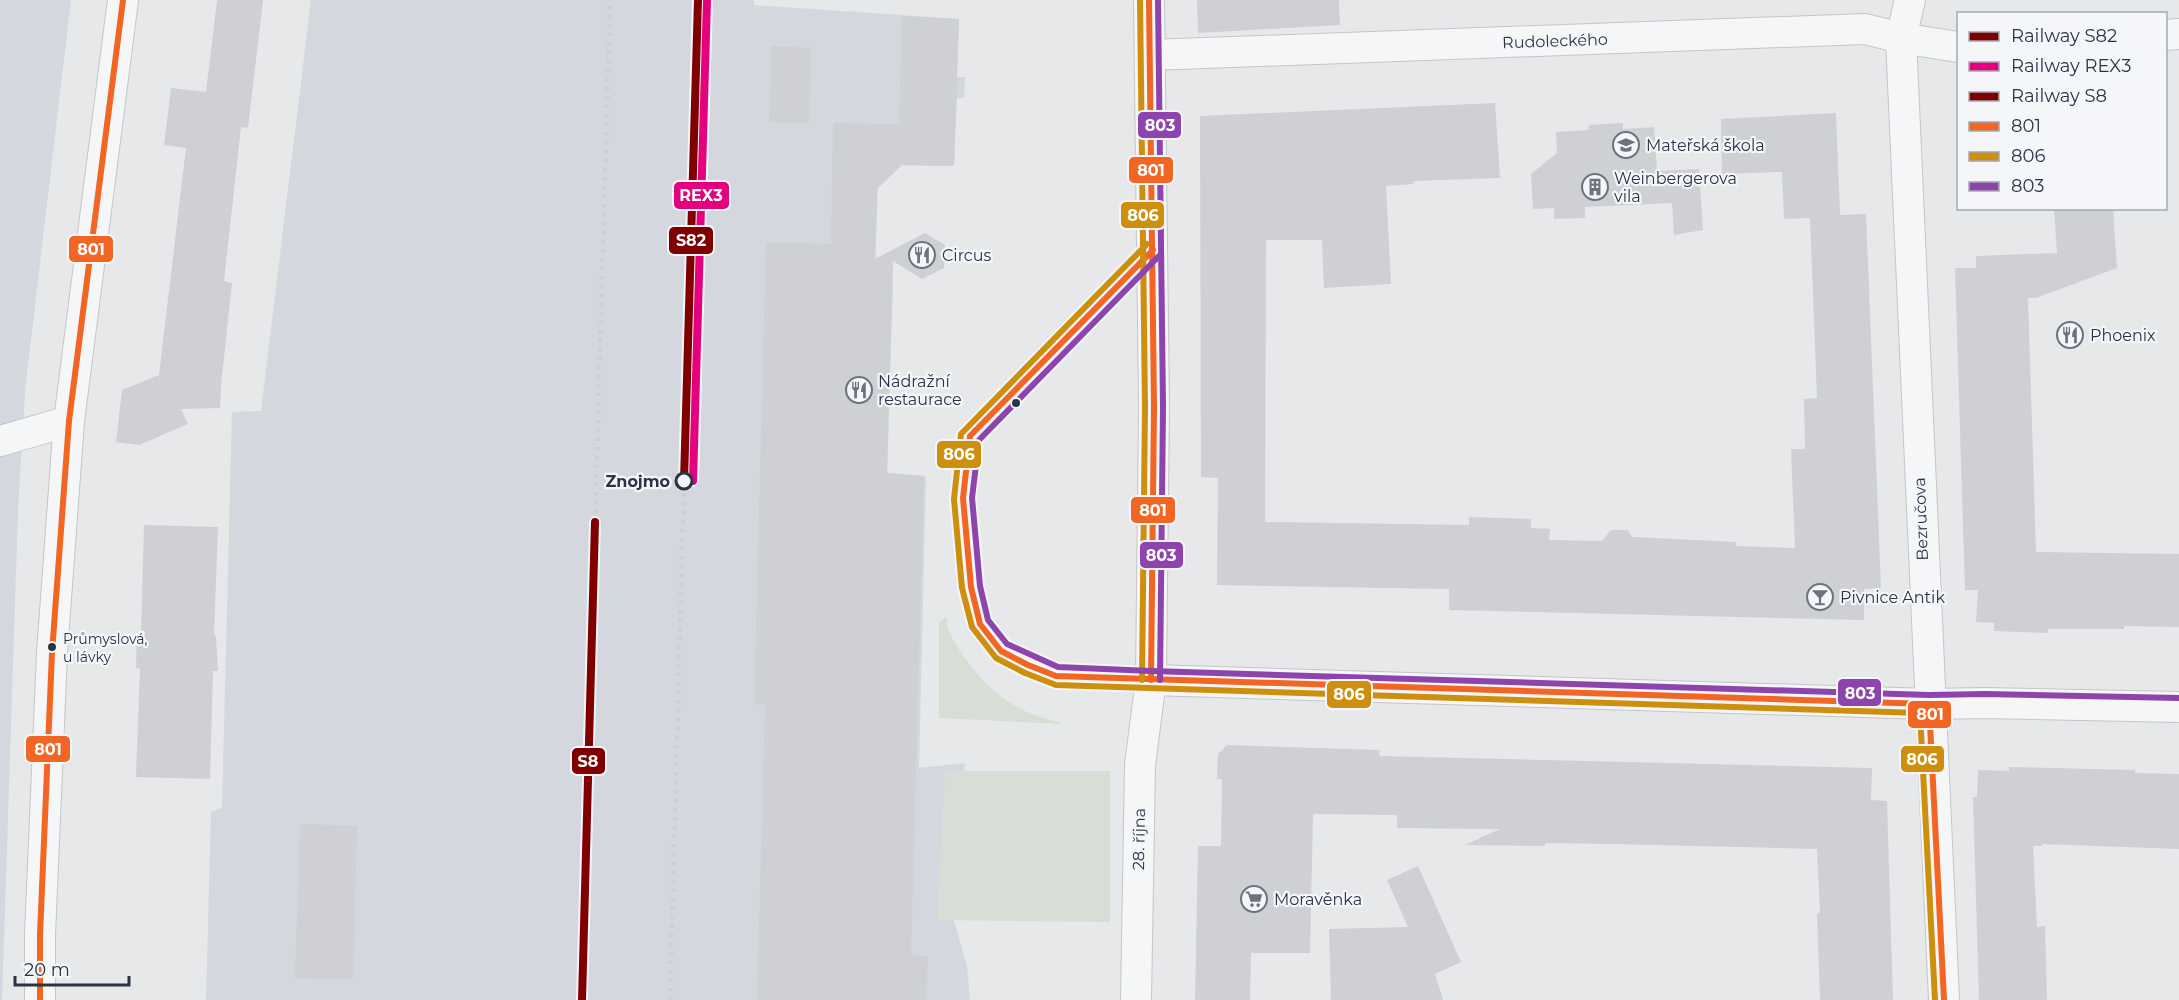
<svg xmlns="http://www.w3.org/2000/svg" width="2179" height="1000" font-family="Montserrat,sans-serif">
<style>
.built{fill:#d4d7dd}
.green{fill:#d6ded6}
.building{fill:#ced0d3}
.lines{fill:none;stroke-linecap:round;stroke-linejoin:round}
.minor-casing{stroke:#c4c6c8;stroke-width:32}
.minor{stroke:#f5f6f7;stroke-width:30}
.rail{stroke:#cecfd2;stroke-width:4.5;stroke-dasharray:3 6;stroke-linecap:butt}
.bus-1-casing{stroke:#f4f6f9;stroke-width:10}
.bus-2-casing{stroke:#f4f6f9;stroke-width:10}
.bus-3-casing{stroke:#f4f6f9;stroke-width:10}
.bus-1{stroke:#f26522;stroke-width:6}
.bus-2{stroke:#ce8f0e;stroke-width:6}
.bus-3{stroke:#8e44ad;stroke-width:6}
.rail-1-casing{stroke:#f4f6f9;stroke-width:12}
.rail-2-casing{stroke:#f4f6f9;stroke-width:12}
.rail-3-casing{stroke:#f4f6f9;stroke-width:12}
.rail-1{stroke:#800000;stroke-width:8}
.rail-2{stroke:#e5007d;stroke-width:8}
.rail-3{stroke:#800000;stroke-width:8}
.bus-dot{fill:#2b3445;stroke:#f4f6f9;stroke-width:2}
.stop-dot{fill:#f4f6f9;stroke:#2b3445;stroke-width:3}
.labels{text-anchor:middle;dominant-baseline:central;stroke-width:4.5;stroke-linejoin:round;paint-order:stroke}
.bus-label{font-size:14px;fill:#2b3445;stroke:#f4f6f9;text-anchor:start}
.street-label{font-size:16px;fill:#2b3445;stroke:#f4f6f9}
.poi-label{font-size:16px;fill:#2b3445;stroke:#f4f6f9;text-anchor:start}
.stop-label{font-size:16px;font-weight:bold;fill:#2b3445;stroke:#f4f6f9;text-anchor:end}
.line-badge{stroke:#f4f6f9;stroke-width:2}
.badge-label{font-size:16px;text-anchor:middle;font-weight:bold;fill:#fff}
</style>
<rect width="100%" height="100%" fill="#e6e8ea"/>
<g class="built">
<path d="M0 0H71L25 391 18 511 2 1000H0Z"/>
<path d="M311 0H754V5L959 19 957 77H965L964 98H957L954 166 895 165 878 182 875 274 882 275 893 285 887 473 926 476 919 768 965 763 954 920 967 966 970 1000H206L211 812 222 808 232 412 261 411Z"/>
</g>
<g class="green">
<path d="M947 617C946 630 953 640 960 651 978 678 1001 702 1032 714 1042 718 1053 720 1063 724L939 718V622Z"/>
<path d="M945 771H1110V922L937 920Z"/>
</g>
<g class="building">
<path d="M217 0H263L248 128 241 127 224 281 232 283 221 385 220 408 181 409 188 424 139 445 116 442 122 390 159 375 186 148 164 145 171 88 206 92Z"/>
<path d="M1197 0H1339L1340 25 1198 33Z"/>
<path d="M902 16 959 19 954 166 902 165 877 189 875 259 925 233 945 245 944 268 922 279 893 261 887 473 924 476 911 955 928 956 926 1000H757L765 705 754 704 766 242 831 244 833 123 899 124Z"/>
<path d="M771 46 811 48 809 123 769 122Z"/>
<path d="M1495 103 1500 178 1413 181 1414 184 1386 186 1391 284 1324 288 1322 240H1266L1265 522 1469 525V517L1531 519V528L1550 529 1549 540 1602 541 1611 530H1628L1632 537 1736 542V546L1795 548 1791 449H1805L1804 399 1817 398 1810 218 1784 219 1782 172 1722 174 1721 119 1836 113 1840 215 1866 214 1881 588 1864 589V620L1449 610V589L1217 585 1218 478 1201 477 1200 116Z"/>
<path d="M1623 123V129L1654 127 1657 171 1699 169 1703 230 1674 235 1672 203 1585 207V218L1554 219V208L1533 209 1531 174 1557 153 1556 132 1588 130 1589 125Z"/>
<path d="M2054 208H2113L2117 268 2036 298H2028L2036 552 2179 554V627L2124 626V629H2048V633L1994 631V623L1976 622 1978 590H1965L1955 268H1976V256L2057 253Z"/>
<path d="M144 525 218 527 214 635 216 636 218 671H213L210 779 136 777 140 669 136 668 137 634 141 635Z"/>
<path d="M1227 745 1380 750 1379 756 1872 768 1871 800 1887 801 1893 1000H1820L1817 913H1820L1817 849 1614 844 1545 843V846L1465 845 1500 829 1397 828V815L1313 814 1310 953H1251L1250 1000H1195L1198 846H1221L1222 779H1217L1218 754Z"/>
<path d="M2009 767 2135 770V773L2179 774V849L2042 844V846H2033L2037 927 2045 926 2047 1000H1979L1973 797H1977L1978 770 2009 771Z"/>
<path d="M300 824 357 826 353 979 295 978Z"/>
<path d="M1418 866 1461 962 1435 974 1443 1000H1331L1329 929 1408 927 1387 880Z"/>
</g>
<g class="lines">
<defs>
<g id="minor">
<path d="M1910 0 1901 38 1944 1000"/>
<path d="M2166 35 2179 34"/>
<path d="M1150 55 1865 29 1901 38 1958 47"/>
<path d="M0 441 69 421"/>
<path d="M1151 680 1929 704 1985 703 2179 707"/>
<path d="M40 1000V935L52 653 69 421 123 0"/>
<path d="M1136 1000 1140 765 1151 680 1154 407 1149 0"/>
</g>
</defs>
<use href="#minor" class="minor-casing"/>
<use href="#minor" class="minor"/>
<g class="rail">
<path d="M595 522 610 0"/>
<path d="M670 1000 684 481"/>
</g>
<defs>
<g id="bus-1">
<path d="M1149 0 1154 407 1151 680"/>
<path d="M1153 250 970 436 963 498 971 587 980 624 1001 651 1028 665 1056 676 1929 704 1944 1000"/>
<path d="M40 1000V935L52 653 69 421 123 0"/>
</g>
<g id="bus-2">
<path d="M1140 0 1145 407 1142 680"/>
<path d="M1147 244 961 434 954 499 962 588 972 627 996 658 1025 673 1056 685 1920 713 1935 1000"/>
</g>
<g id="bus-3">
<path d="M1158 0 1163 407 1160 680"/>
<path d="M1159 256 979 440 972 498 980 586 988 620 1007 644 1058 667 1151 671 1929 695 1985 694 2179 698"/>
</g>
</defs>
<use href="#bus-1" class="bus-1-casing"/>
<use href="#bus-2" class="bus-2-casing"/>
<use href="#bus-3" class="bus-3-casing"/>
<use href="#bus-1" class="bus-1"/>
<use href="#bus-2" class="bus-2"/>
<use href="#bus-3" class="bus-3"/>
<defs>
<path id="rail-1" d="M684 481 698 0"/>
<path id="rail-2" d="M693 481 707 0"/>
<path id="rail-3" d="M582 1000 595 522"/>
</defs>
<use href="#rail-1" class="rail-1-casing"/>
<use href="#rail-2" class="rail-2-casing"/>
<use href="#rail-3" class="rail-3-casing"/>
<use href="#rail-1" class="rail-1"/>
<use href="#rail-2" class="rail-2"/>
<use href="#rail-3" class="rail-3"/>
</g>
<defs>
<symbol id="school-ring" viewBox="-11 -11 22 22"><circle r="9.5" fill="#f4f6f9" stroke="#6c737f" stroke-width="1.5"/><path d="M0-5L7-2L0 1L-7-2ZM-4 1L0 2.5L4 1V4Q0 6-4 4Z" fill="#6c737f"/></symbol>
<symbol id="building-ring" viewBox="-11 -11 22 22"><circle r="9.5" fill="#f4f6f9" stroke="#6c737f" stroke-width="1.5"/><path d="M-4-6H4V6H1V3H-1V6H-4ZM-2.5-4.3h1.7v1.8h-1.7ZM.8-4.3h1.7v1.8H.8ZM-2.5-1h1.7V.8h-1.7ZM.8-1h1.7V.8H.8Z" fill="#6c737f"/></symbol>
<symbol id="restaurant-ring" viewBox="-11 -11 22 22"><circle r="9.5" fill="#f4f6f9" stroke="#6c737f" stroke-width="1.5"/><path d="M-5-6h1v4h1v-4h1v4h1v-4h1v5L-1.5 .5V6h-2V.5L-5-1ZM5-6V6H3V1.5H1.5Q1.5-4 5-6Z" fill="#6c737f"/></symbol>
<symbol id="bar-ring" viewBox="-11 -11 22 22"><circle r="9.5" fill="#f4f6f9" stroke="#6c737f" stroke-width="1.5"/><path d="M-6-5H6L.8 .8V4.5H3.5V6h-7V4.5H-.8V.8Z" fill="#6c737f"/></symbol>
<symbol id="supermarket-ring" viewBox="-11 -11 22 22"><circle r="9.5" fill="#f4f6f9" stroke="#6c737f" stroke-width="1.5"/><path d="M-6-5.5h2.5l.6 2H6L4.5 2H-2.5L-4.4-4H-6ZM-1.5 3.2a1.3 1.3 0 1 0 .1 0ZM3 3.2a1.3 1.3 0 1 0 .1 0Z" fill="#6c737f"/></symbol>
</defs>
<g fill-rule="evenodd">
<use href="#school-ring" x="1611" y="130" width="30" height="30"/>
<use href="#building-ring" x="1580" y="172" width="30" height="30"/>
<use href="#restaurant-ring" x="907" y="240" width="30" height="30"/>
<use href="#restaurant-ring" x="2055" y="320" width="30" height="30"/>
<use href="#restaurant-ring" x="844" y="375" width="30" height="30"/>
<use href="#bar-ring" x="1805" y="582" width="30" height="30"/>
<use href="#supermarket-ring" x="1239" y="884" width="30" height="30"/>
</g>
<g class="bus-dot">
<circle cx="1016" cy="403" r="5"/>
<circle cx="52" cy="647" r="5"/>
</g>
<circle class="stop-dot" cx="684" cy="481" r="8"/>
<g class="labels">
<g class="bus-label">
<text x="63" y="639">Průmyslová,<tspan x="63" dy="18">u lávky</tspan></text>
</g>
<g class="street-label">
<text transform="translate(1555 41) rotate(-2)">Rudoleckého</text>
<text transform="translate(1921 519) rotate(-92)">Bezručova</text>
<text transform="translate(1139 839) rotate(-89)">28. října</text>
</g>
<g class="poi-label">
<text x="1646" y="145">Mateřská škola</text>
<text x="1614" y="178">Weinbergerova<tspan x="1614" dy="18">vila</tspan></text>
<text x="942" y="255">Circus</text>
<text x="2090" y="335">Phoenix</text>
<text x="878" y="381">Nádražní<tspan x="878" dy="18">restaurace</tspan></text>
<text x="1840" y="597">Pivnice Antik</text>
<text x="1274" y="899">Moravěnka</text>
</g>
<g class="stop-label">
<text x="670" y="481">Znojmo</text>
</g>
</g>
<g class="line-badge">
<rect x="1137" y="111" width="45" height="28" rx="6" fill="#8e44ad"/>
<rect x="1128" y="156" width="46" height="28" rx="6" fill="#f26522"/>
<rect x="673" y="181" width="57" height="29" rx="6" fill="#e5007d"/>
<rect x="1120" y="201" width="45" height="28" rx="6" fill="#ce8f0e"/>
<rect x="668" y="226" width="46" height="29" rx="6" fill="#800000"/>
<rect x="68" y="235" width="46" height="28" rx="6" fill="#f26522"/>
<rect x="936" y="440" width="46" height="29" rx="6" fill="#ce8f0e"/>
<rect x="1130" y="496" width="46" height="28" rx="6" fill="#f26522"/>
<rect x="1139" y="541" width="45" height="28" rx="6" fill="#8e44ad"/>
<rect x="1837" y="678" width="45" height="29" rx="6" fill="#8e44ad"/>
<rect x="1326" y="680" width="46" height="29" rx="6" fill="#ce8f0e"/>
<rect x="1907" y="700" width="45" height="29" rx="6" fill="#f26522"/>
<rect x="25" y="735" width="46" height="28" rx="6" fill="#f26522"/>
<rect x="1900" y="745" width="45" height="28" rx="6" fill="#ce8f0e"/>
<rect x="571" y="747" width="35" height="28" rx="6" fill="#800000"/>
</g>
<g class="badge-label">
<text x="1160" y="131">803</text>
<text x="1151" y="176">801</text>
<text x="701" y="201">REX3</text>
<text x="1143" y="221">806</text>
<text x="691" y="246">S82</text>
<text x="91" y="255">801</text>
<text x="959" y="460">806</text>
<text x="1153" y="516">801</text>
<text x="1161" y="561">803</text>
<text x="1860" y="699">803</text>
<text x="1349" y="700">806</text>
<text x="1930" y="720">801</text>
<text x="48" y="755">801</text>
<text x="1922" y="765">806</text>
<text x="588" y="767">S8</text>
</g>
<rect x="1957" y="12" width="210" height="198" fill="#f4f6f9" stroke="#a4a8b1" stroke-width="1.5"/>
<rect x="1969" y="32" width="30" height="9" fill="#800000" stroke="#a4a8b1" stroke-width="1.5"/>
<text x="2011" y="42" font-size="18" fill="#2b3445">Railway S82</text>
<rect x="1969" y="62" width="30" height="9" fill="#e5007d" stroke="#a4a8b1" stroke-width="1.5"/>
<text x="2011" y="72" font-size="18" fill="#2b3445">Railway REX3</text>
<rect x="1969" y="92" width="30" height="9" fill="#800000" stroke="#a4a8b1" stroke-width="1.5"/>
<text x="2011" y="102" font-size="18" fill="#2b3445">Railway S8</text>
<rect x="1969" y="122" width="30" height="9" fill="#f26522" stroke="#a4a8b1" stroke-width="1.5"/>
<text x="2011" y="132" font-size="18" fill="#2b3445">801</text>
<rect x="1969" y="152" width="30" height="9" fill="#ce8f0e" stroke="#a4a8b1" stroke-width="1.5"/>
<text x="2011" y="162" font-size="18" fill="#2b3445">806</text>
<rect x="1969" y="182" width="30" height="9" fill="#8e44ad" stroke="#a4a8b1" stroke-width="1.5"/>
<text x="2011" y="192" font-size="18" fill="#2b3445">803</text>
<path d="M15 976v9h114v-9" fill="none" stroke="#2b3445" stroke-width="3"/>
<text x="24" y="976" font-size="18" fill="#2b3445" stroke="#f4f6f9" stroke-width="4.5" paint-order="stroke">20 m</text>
</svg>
